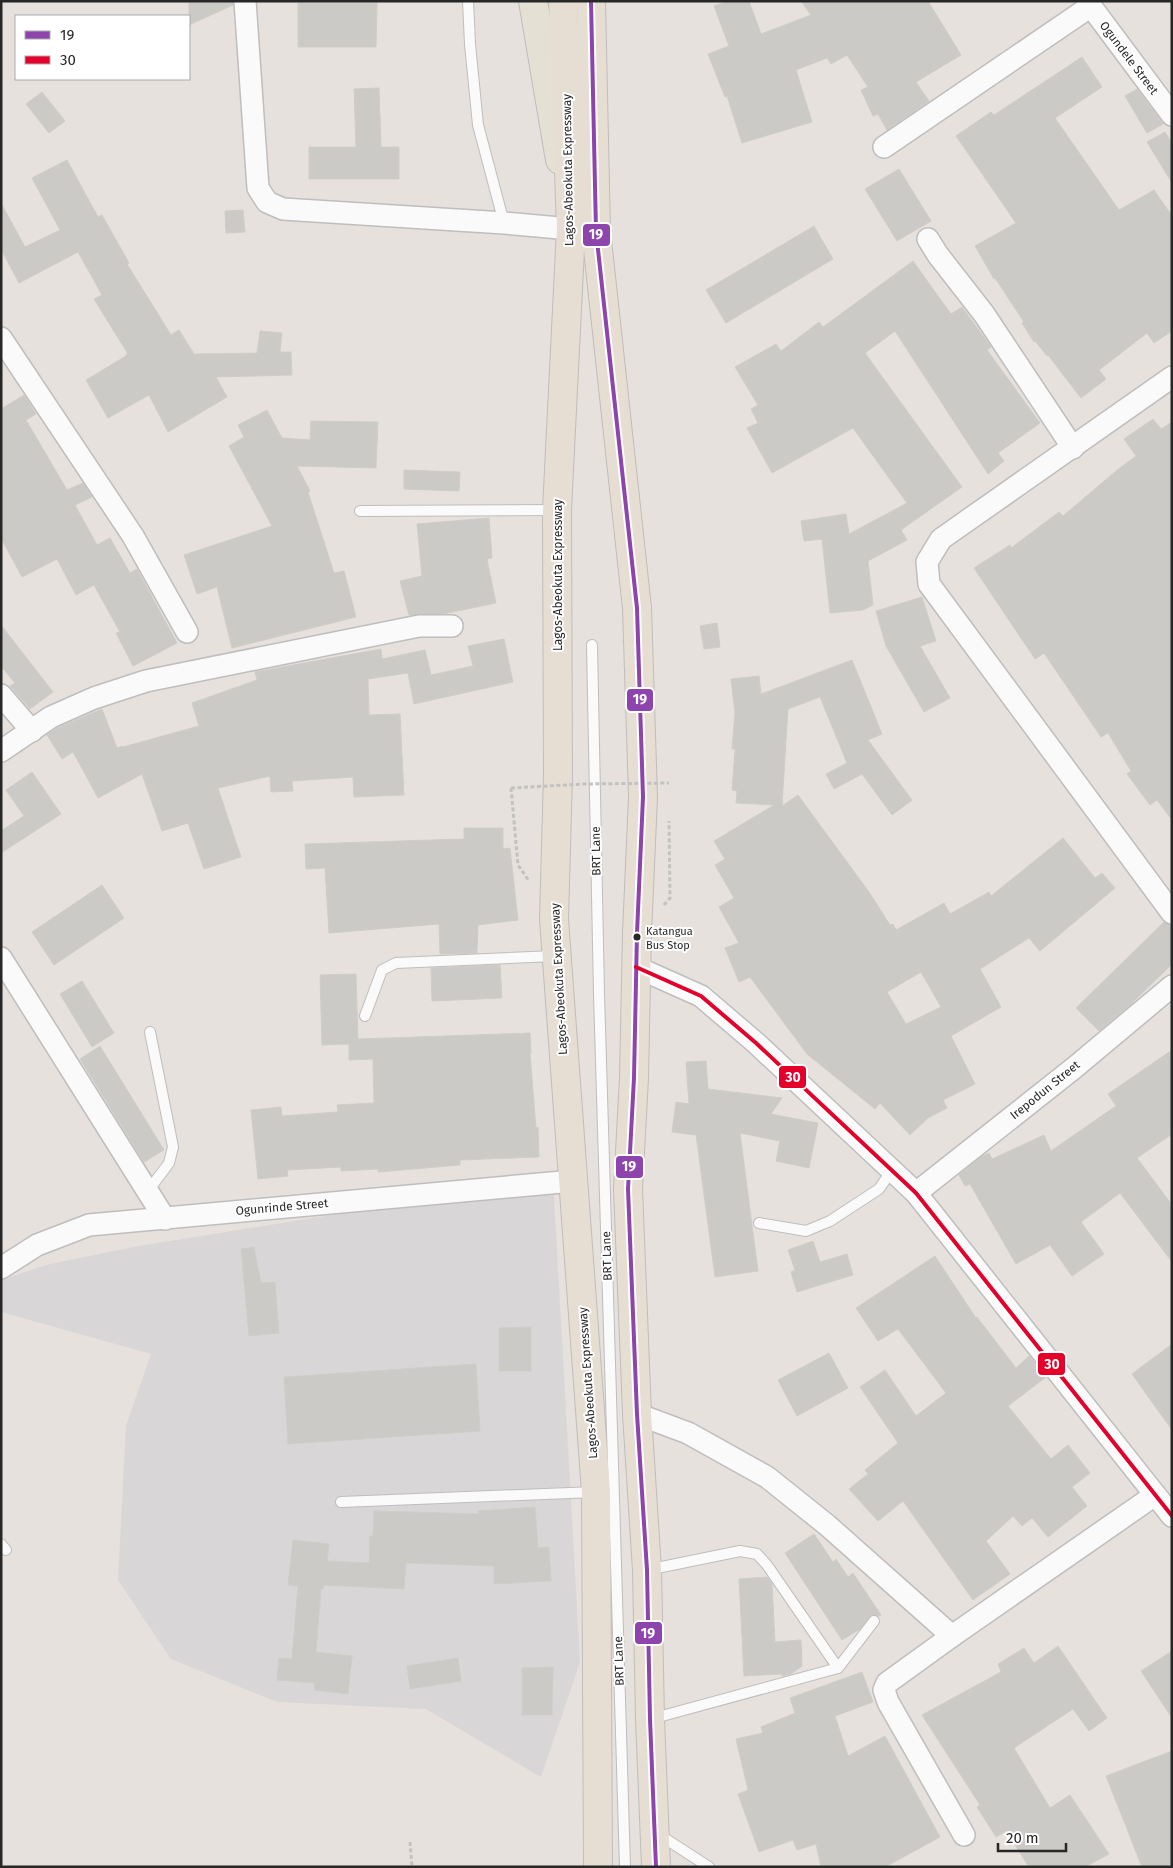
<svg xmlns="http://www.w3.org/2000/svg" width="1173" height="1868" font-family="'Fira Sans',sans-serif">
<style>
.industrial{fill:#d9d6d8}
.building{fill:#cccac6;stroke:#d0cdc9;fill-rule:evenodd}
.lines{fill:none;stroke-linecap:round;stroke-linejoin:round}
.service-casing{stroke:#bfbdbe;stroke-width:12}
.minor-casing{stroke:#bfbdbe;stroke-width:24}
.primary-casing{stroke:#bfbdbb;stroke-width:30}
.trunk-casing{stroke:#bfbdbb;stroke-width:30}
.path{stroke:#c2c2c1;stroke-width:3;stroke-dasharray:4 2.5;stroke-linecap:butt}
.service{stroke:#fbfafa;stroke-width:10}
.minor{stroke:#fbfafa;stroke-width:21}
.primary{stroke:#e4e0d3;stroke-width:28}
.trunk{stroke:#e6ded2;stroke-width:28}
.path-bridge{stroke:#c2c2c1;stroke-width:3;stroke-dasharray:4 2.5;stroke-linecap:butt}
.bus-1-casing{stroke:#fff;stroke-width:8}
.bus-2-casing{stroke:#fff;stroke-width:8}
.bus-1{stroke:#8e44ad;stroke-width:4}
.bus-2{stroke:#e4002b;stroke-width:4}
.bus-dot{fill:#272727;stroke:#fff;stroke-width:2}
.labels{text-anchor:middle;dominant-baseline:central;stroke-width:4;stroke-linejoin:round;paint-order:stroke}
.bus-label{font-size:11px;fill:#272727;stroke:#fff;text-anchor:start}
.street-label{font-size:12px;fill:#272727;stroke:#fff}
.line-badge{stroke:#fff;stroke-width:2}
.badge-label{font-size:14px;text-anchor:middle;font-weight:bold;fill:#fff}
</style>
<rect width="100%" height="100%" fill="#e6e1dc"/>
<path class="industrial" d="M553 1179 580 1662 541 1777 426 1709 277 1702 171 1659 118 1580 126 1426 151 1354 1 1312V1280L46 1265 133 1247Z"/>
<g class="building">
<path d="M189 1H233V5L189 25Z"/>
<path d="M728 1H749L761 34 811 15 801 1H928L961 55 916 82 929 101 887 130 878 114 873 116 861 90 868 87 847 55 831 64 827 58 796 70 812 122 742 143 727 96 725 97 708 54 729 46 714 6Z"/>
<path d="M298 3H377L376 47H298Z"/>
<path d="M1082 57 1102 87 1055 118 1119 210 1154 190 1172 216V331L1154 343 1147 333 1099 370 1106 379 1081 398 1048 355 1047 356 1035 341 1034 342 1022 323 1024 322 995 278 994 279 975 246 1016 223 956 136 991 112 994 115Z"/>
<path d="M379 88 381 147H399V179H309V147H356L354 89Z"/>
<path d="M1137 89 1163 124 1147 133 1125 96Z"/>
<path d="M42 92 65 121 49 133 26 104Z"/>
<path d="M1165 132 1172 143V183L1147 142Z"/>
<path d="M67 160 98 217 102 215 129 263 127 264 171 335 179 330 194 354 257 353 260 331 282 333 280 352H291L292 375 216 377 227 397 168 432 149 395 108 418 86 380 126 356V355L128 354 94 299 102 295 78 252 19 283 1 249V203L25 247 60 230 32 178Z"/>
<path d="M899 169 931 221 897 241 865 189Z"/>
<path d="M243 210 245 232 226 233 225 211Z"/>
<path d="M814 226 833 259 726 323 706 290Z"/>
<path d="M913 261 951 314 962 307 991 347 987 350 1040 423 998 453 1004 461 988 474 895 331 865 353 962 487 901 530 907 540 868 561 873 605 863 610 830 613 822 539 804 541 801 521 846 514 849 534 907 503 853 428 772 473 747 428 758 423 751 409 758 405 735 367 776 344 781 351 819 322 823 327Z"/>
<path d="M24 395 36 414 26 420 67 490 83 483 92 497 75 505 97 545 110 538 130 573 137 569 177 643 133 666 116 633 120 632 94 585 76 595 57 559 22 577 1 538V409Z"/>
<path d="M267 410 282 438 310 440 311 421 378 422 376 468 297 466 310 491 308 492 334 573 344 571 356 617 232 648 217 587 197 594 184 555 272 526 229 446 244 437 238 425Z"/>
<path d="M1153 419 1161 429 1172 422V820L1157 800 1150 805 1127 774 1131 771 1108 733 1101 737 1044 653 1035 659 974 568 1010 545 1011 548 1059 512 1063 516 1116 471 1136 456 1124 439Z"/>
<path d="M404 470 460 472 459 491 404 489Z"/>
<path d="M489 518 492 558 487 559 496 603 443 614 409 615 400 581 422 576 417 524Z"/>
<path d="M922 597 936 641 920 646 950 698 924 712 886 646 876 611Z"/>
<path d="M717 623 720 647 704 649 700 626Z"/>
<path d="M1 625 53 692 30 709 10 686 15 683 1 666Z"/>
<path d="M504 639 513 682 414 704 408 673 368 679 369 715 400 714 404 795 354 797 353 777 292 781 293 791 271 792 270 776 218 788 241 857 204 869 188 823 162 831 142 774 98 798 73 752 62 759 47 735 57 728 102 709 117 748 122 746 123 747 199 726 192 703 257 680 255 672 381 649 382 659 425 650 431 675 473 666 468 646Z"/>
<path d="M852 660 882 734 868 740 912 800 892 815 862 774 834 789 826 774 847 763 820 697 788 709 782 806 798 795 869 892 890 925 893 924 896 930 944 903 950 914 989 892 991 896 1063 838 1095 878 1102 873 1115 888 1040 951 1029 938 980 969 1001 1007 951 1036 975 1084 943 1100 947 1108 928 1118 910 1135 880 1103 875 1109 807 1054 750 977 739 982 725 948 739 943 719 907 734 898 715 865 725 859 714 841 774 805 736 803 737 791 732 790 735 749H732L735 713 731 679 759 676 761 694ZM921 972 941 1007 906 1024 887 992Z"/>
<path d="M32 772 61 814 1 853V831L24 816 6 790Z"/>
<path d="M464 828H503V849L510 848 518 920 478 925 477 953 440 954 439 924 329 933 325 868 306 869 305 844 464 839Z"/>
<path d="M102 885 124 918 54 965 32 932Z"/>
<path d="M1164 922 1172 925V964L1131 1004 1099 1031 1076 1008Z"/>
<path d="M500 965 502 998 432 1001 431 968Z"/>
<path d="M356 974 358 1039 530 1033 531 1053H530L536 1128 538 1127 539 1157 460 1160V1165L378 1172V1169L341 1171V1167L287 1170 288 1176 258 1179 251 1110 281 1107 282 1116 338 1112 337 1105 374 1103 373 1059 349 1060V1044L322 1045 320 975Z"/>
<path d="M82 981 114 1033 92 1047 60 994Z"/>
<path d="M100 1046 164 1150 144 1162 80 1059Z"/>
<path d="M1172 1050V1134L1137 1158 1172 1205V1262L1120 1193 1081 1222 1104 1254 1072 1276 1050 1245 1016 1264 970 1184 965 1186 959 1175 981 1157 989 1153 992 1159 1044 1135 1051 1151 1116 1106 1108 1094Z"/>
<path d="M706 1061 708 1089 782 1098 771 1114 818 1123 809 1168 776 1161 780 1141 740 1133 758 1271 715 1277 696 1135 672 1132 676 1102 689 1104 686 1062Z"/>
<path d="M813 1241 820 1262 847 1254 853 1275 797 1292 791 1272 795 1270 788 1250Z"/>
<path d="M254 1247 261 1283 275 1282 279 1333 249 1336 241 1249Z"/>
<path d="M935 1256 976 1318 977 1317 1016 1368 1029 1356 1046 1377 1008 1406 1051 1459 1068 1445 1090 1473 1072 1487 1087 1506 1048 1537 1032 1518 1022 1526 1013 1516 986 1541 1010 1574 973 1600 903 1501 878 1521 849 1489 868 1474 865 1470 898 1443 860 1387 885 1370 916 1416 946 1393 898 1329 878 1341 856 1308Z"/>
<path d="M531 1327V1371H499V1328Z"/>
<path d="M1172 1344V1430L1132 1374Z"/>
<path d="M829 1353 848 1388 797 1416 778 1380Z"/>
<path d="M476 1364 480 1431 288 1444 284 1377Z"/>
<path d="M535 1507 538 1548 549 1547 551 1581 494 1584V1566L406 1563 404 1589 324 1585 323 1589H321L316 1652 352 1656 348 1694 314 1690 315 1683 277 1680 279 1658 292 1659 298 1586 288 1585 293 1540 329 1544 327 1561 369 1563 370 1536H373L374 1511 479 1514 478 1511Z"/>
<path d="M814 1534 833 1562 836 1559 848 1577 853 1573 881 1615 879 1616 871 1615 860 1629 842 1640 785 1553Z"/>
<path d="M767 1577 772 1584 775 1642 801 1640 802 1666 791 1674 782 1676 781 1674 744 1676 739 1579Z"/>
<path d="M1058 1646 1107 1718 1089 1731 1073 1709 1014 1748 1050 1808 1070 1795 1109 1854 1085 1867H1029L1006 1831 996 1837 977 1807 980 1805 922 1715 1001 1672 998 1664 1024 1648 1034 1663Z"/>
<path d="M1172 1651V1718L1141 1671Z"/>
<path d="M458 1658 461 1681 410 1689 407 1666Z"/>
<path d="M553 1667 552 1715H522V1668Z"/>
<path d="M862 1672 873 1702 835 1716 848 1756 885 1736 940 1837 885 1867H821L816 1844 797 1850 793 1840 759 1852 738 1794 748 1790 736 1739 763 1733 761 1727 795 1713 790 1698Z"/>
<path d="M1172 1751V1867H1142L1106 1776Z"/>
</g>
<g class="lines">
<defs>
<g id="service">
<path d="M468 1 470 44 478 125 504 223"/>
<path d="M360 511 556 510"/>
<path d="M592 645 599 994 625 1867"/>
<path d="M365 1016 382 970 396 963 555 956"/>
<path d="M148 1191 169 1163 173 1147 150 1032"/>
<path d="M759 1223 806 1231 830 1221 879 1189 892 1170"/>
<path d="M341 1502 595 1492"/>
<path d="M1 1544 6 1550"/>
<path d="M647 1570 740 1551 757 1554 767 1565 838 1668"/>
<path d="M651 1719 838 1668 874 1621"/>
<path d="M658 1834 709 1867"/>
</g>
<g id="minor">
<path d="M245 1 258 188 267 202 283 209 504 223 571 229"/>
<path d="M1087 1 1172 115"/>
<path d="M884 147 1091 6"/>
<path d="M928 239 938 255 984 314 1073 448"/>
<path d="M1 338 133 536 187 632"/>
<path d="M1172 377 941 539 927 562 929 584 1172 913"/>
<path d="M1 695 32 731"/>
<path d="M1 751 51 717 94 698 146 681 419 626H452"/>
<path d="M1 958 165 1219"/>
<path d="M636 967 701 996 756 1043 916 1193 1172 1516"/>
<path d="M916 1193 1074 1068 1172 986"/>
<path d="M1 1268 37 1245 89 1225 573 1181"/>
<path d="M637 1414 688 1433 767 1477 827 1525 952 1636"/>
<path d="M964 1835 888 1702 884 1690 887 1683 952 1636 1155 1495"/>
</g>
<path id="primary" d="M533 1 560 160"/>
<g id="trunk">
<path d="M563 1 571 229 557 510 558 775 554 919 596 1492 598 1867"/>
<path d="M591 1 596 231 637 608 643 797 637 933 634 1078 628 1189 637 1414 647 1570 650 1719 656 1867"/>
</g>
</defs>
<use href="#service" class="service-casing"/>
<use href="#minor" class="minor-casing"/>
<use href="#primary" class="primary-casing"/>
<use href="#trunk" class="trunk-casing"/>
<g class="path">
<path d="M511 788 518 865 529 881"/>
<path d="M664 905 670 898 669 821"/>
<path d="M410 1842 412 1867"/>
</g>
<use href="#service" class="service"/>
<use href="#minor" class="minor"/>
<use href="#primary" class="primary"/>
<use href="#trunk" class="trunk"/>
<path class="path-bridge" d="M511 788 584 784 669 783"/>
<defs>
<path id="bus-1" d="M591 1 596 231 637 608 643 797 637 933 634 1078 628 1189 637 1414 647 1570 650 1719 656 1867"/>
<path id="bus-2" d="M636 967 701 996 756 1043 916 1193 1172 1516"/>
</defs>
<use href="#bus-1" class="bus-1-casing"/>
<use href="#bus-2" class="bus-2-casing"/>
<use href="#bus-1" class="bus-1"/>
<use href="#bus-2" class="bus-2"/>
</g>
<circle class="bus-dot" cx="637" cy="937" r="4.5"/>
<g class="labels">
<g class="bus-label">
<text x="646" y="931">Katangua<tspan x="646" dy="14">Bus Stop</tspan></text>
</g>
<g class="street-label">
<text transform="translate(1129 58) rotate(53)">Ogundele Street</text>
<text transform="translate(568 170) rotate(-91)">Lagos-Abeokuta Expressway</text>
<text transform="translate(558 575) rotate(-90)">Lagos-Abeokuta Expressway</text>
<text transform="translate(596 851) rotate(-91)">BRT Lane</text>
<text transform="translate(559 979) rotate(-93)">Lagos-Abeokuta Expressway</text>
<text transform="translate(1045 1090) rotate(-39)">Irepodun Street</text>
<text transform="translate(282 1207) rotate(-5)">Ogunrinde Street</text>
<text transform="translate(607 1256) rotate(-92)">BRT Lane</text>
<text transform="translate(588 1383) rotate(-94)">Lagos-Abeokuta Expressway</text>
<text transform="translate(619 1661) rotate(-92)">BRT Lane</text>
</g>
</g>
<g class="line-badge">
<rect x="582" y="223" width="29" height="24" rx="5" fill="#8e44ad"/>
<rect x="626" y="688" width="28" height="24" rx="5" fill="#8e44ad"/>
<rect x="778" y="1065" width="29" height="24" rx="5" fill="#e4002b"/>
<rect x="615" y="1155" width="29" height="24" rx="5" fill="#8e44ad"/>
<rect x="1037" y="1352" width="29" height="24" rx="5" fill="#e4002b"/>
<rect x="634" y="1621" width="29" height="24" rx="5" fill="#8e44ad"/>
</g>
<g class="badge-label">
<text x="596" y="239">19</text>
<text x="640" y="704">19</text>
<text x="793" y="1082">30</text>
<text x="629" y="1171">19</text>
<text x="1052" y="1369">30</text>
<text x="648" y="1638">19</text>
</g>
<rect width="1173" height="1868" fill="none" stroke="#272727" stroke-width="5"/>
<rect x="15" y="15" width="175" height="65" fill="#ffffff" stroke="#a9a9a9"/>
<rect x="25" y="31" width="25" height="8" fill="#8e44ad" stroke="#a9a9a9"/>
<text x="60" y="40" font-size="15" fill="#272727">19</text>
<rect x="25" y="56" width="25" height="8" fill="#e4002b" stroke="#a9a9a9"/>
<text x="60" y="65" font-size="15" fill="#272727">30</text>
<path d="M998 1843v8h68v-8" fill="none" stroke="#272727" stroke-width="2.5"/>
<text x="1006" y="1843" font-size="15" fill="#272727" stroke="#ffffff" stroke-width="4" paint-order="stroke">20 m</text>
</svg>
